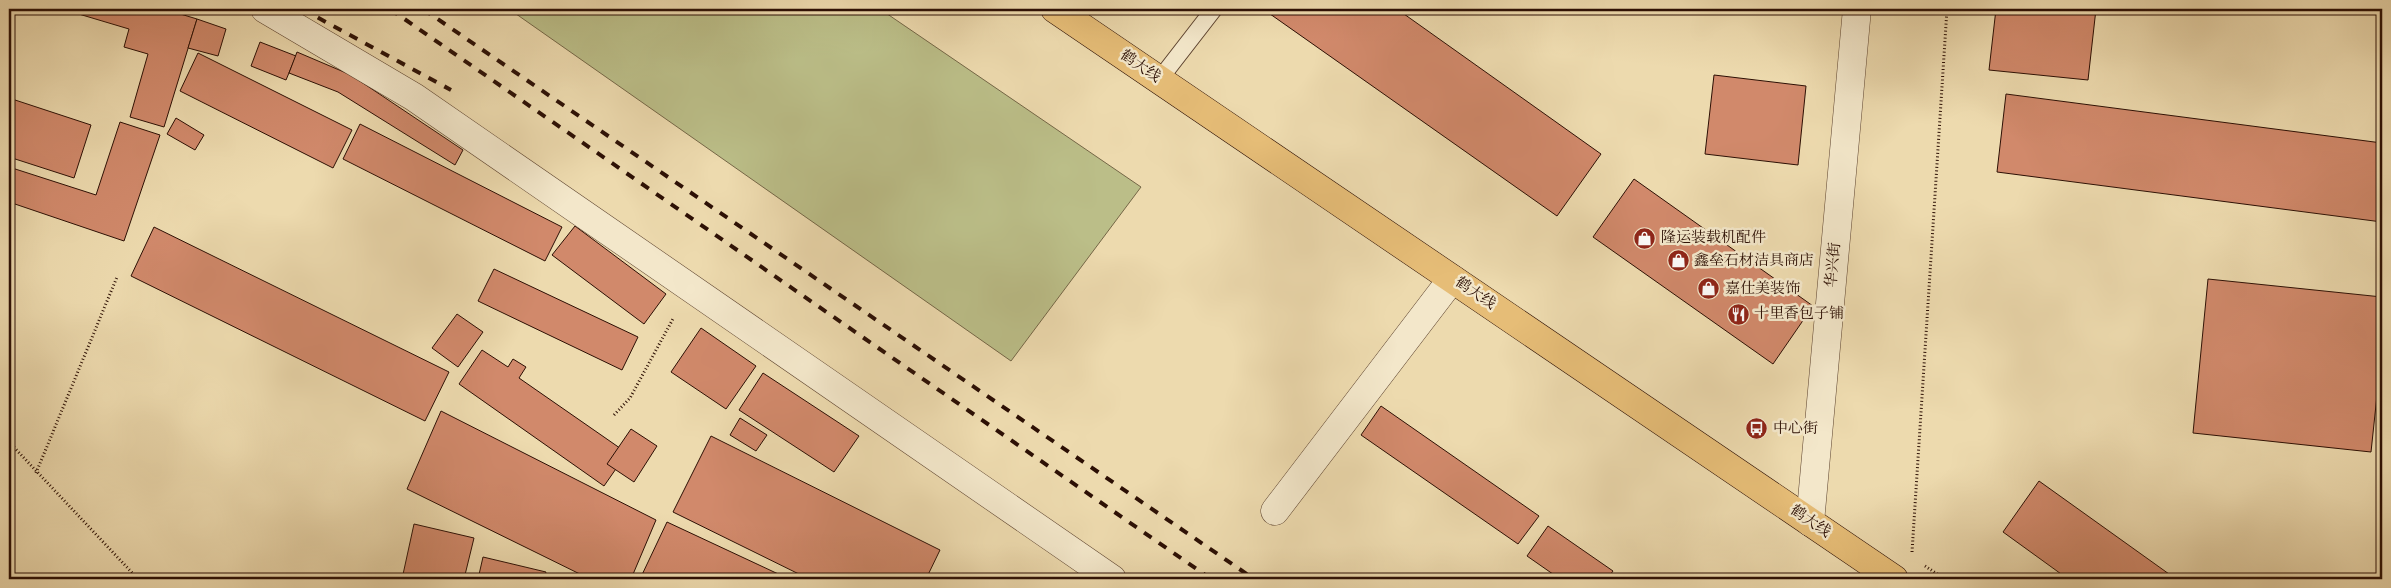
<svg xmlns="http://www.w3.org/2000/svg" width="2391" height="588" font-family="'Old Standard TT','Noto Serif SC',serif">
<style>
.green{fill:#bbbe88;stroke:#746646}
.building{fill:#d1896b;stroke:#2c0f04}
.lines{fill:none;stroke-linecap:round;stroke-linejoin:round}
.service-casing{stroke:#5c422e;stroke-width:18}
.minor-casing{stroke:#5c422e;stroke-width:29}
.trunk-casing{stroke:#2c0f04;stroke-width:29}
.path{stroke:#2c0f04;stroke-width:3;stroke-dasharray:1 2.5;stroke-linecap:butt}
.service{stroke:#f3e7ca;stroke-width:16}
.minor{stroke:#f3e7ca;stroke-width:28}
.trunk{stroke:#e6bd77;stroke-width:28}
.rail{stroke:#2c0f04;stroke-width:4;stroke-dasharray:9 9;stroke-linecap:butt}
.labels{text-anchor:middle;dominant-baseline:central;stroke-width:5;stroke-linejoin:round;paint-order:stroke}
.street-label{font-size:15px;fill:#2c0f04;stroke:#f3e7ca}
.poi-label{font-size:15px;fill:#2c0f04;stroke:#f3e7ca;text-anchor:start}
</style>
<rect width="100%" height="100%" fill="#eddaae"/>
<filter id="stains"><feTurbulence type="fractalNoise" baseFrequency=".004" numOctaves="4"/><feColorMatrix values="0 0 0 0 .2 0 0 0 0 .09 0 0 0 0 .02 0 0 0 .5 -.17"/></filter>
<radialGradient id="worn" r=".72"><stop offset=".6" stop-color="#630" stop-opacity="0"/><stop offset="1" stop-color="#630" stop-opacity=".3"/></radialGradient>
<path class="green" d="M509 9H880L1141 187 1011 361Z"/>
<g class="building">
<path d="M62 9H164L197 19 164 127 130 117 148 54 124 47 129 29Z"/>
<path d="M1263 9H1397L1601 154 1557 216Z"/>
<path d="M1996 9H2096L2088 80 1989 70Z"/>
<path d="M197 19 226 29 218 56 188 48Z"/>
<path d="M260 42 296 56 286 80 251 66Z"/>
<path d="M297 52 351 75 463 150 455 165 338 92 289 73Z"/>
<path d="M198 53 352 130 333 168 180 91Z"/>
<path d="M1714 75 1806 86 1798 165 1705 154Z"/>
<path d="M2006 94 2382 143V222L1997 172Z"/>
<path d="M9 98 91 125 74 178 9 157Z"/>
<path d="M176 118 204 135 195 150 167 134Z"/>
<path d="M120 122 160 135 124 241 9 202V167L96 195Z"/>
<path d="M360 124 562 227 545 261 343 159Z"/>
<path d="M1634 179 1813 306 1773 364 1593 237Z"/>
<path d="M575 226 666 294 644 324 552 255Z"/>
<path d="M154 227 449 372 425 421 131 276Z"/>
<path d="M494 269 638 337 622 370 478 301Z"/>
<path d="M2208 279 2382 297V348L2371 452 2193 433Z"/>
<path d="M457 314 483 332 458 367 432 348Z"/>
<path d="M701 328 756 366 726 409 671 372Z"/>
<path d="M482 350 508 367 513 359 526 367 519 378 627 453 604 486 459 384Z"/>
<path d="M763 373 859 436 834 472 739 410Z"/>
<path d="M1381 406 1539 516 1518 544 1361 435Z"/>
<path d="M441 411 656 520 631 579H590L407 489Z"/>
<path d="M740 418 767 435 756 451 730 435Z"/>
<path d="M631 429 657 446 634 482 607 464Z"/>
<path d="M711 436 940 550 926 579H809L673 512Z"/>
<path d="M2039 481 2176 579H2068L2003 532Z"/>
<path d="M667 522 789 579H640Z"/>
<path d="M414 524 474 538 464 579H402Z"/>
<path d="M1548 526 1613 571 1607 579H1560L1527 556Z"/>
<path d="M483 557 546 572 544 579H478Z"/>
</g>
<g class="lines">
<defs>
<path id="service" d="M1159 80 1214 9"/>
<g id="minor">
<path d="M265 9 414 97 1112 579"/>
<path d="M1275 511 1452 279"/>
<path d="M1810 522 1857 9"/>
</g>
<path id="trunk" d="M1055 9 1894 579"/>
</defs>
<use href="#service" class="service-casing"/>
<use href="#minor" class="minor-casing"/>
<use href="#trunk" class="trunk-casing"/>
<g class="path">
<path d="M614 415 630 398 674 317"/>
<path d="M9 442 138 579"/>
<path d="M36 473 117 277"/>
<path d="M1912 552 1947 9"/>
<path d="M1925 566 1945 579"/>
</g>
<use href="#service" class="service"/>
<use href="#minor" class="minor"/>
<use href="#trunk" class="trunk"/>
<g class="rail">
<path d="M302 9 451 90"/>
<path d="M390 9 1211 579"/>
<path d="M423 9 1254 579"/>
</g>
</g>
<defs>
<symbol id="shop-disc" viewBox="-11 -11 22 22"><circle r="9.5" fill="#8f2418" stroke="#f3e7ca"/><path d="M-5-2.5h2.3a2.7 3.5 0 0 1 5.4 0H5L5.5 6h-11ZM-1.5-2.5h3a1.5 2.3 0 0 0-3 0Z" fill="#fff"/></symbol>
<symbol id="restaurant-disc" viewBox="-11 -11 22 22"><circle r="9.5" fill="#8f2418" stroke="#f3e7ca"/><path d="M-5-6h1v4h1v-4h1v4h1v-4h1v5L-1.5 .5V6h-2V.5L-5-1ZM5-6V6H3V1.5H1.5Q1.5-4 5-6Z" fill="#fff"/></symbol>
<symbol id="bus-disc" viewBox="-11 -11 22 22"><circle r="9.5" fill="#8f2418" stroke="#f3e7ca"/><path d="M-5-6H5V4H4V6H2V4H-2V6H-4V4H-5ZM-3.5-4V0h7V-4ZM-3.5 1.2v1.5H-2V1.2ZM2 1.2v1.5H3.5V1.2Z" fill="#fff"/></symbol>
</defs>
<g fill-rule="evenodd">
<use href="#shop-disc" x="1632" y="226" width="25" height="25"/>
<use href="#shop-disc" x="1666" y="248" width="25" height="25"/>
<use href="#shop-disc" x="1696" y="276" width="25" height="25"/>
<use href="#restaurant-disc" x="1726" y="302" width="25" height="25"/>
<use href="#bus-disc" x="1744" y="416" width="25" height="25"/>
</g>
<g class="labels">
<g class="street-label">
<text transform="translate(1140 67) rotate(34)">鹤大线</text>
<text transform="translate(1834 265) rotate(-85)">华兴街</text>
<text transform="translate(1475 294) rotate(34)">鹤大线</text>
<text transform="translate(1810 522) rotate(34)">鹤大线</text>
</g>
<g class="poi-label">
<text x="1661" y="238">隆运装载机配件</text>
<text x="1694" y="261">鑫垒石材洁具商店</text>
<text x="1725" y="289">嘉仕美装饰</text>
<text x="1754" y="314">十里香包子铺</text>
<text x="1773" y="429">中心街</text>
</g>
</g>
<rect width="2391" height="588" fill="none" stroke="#eddaae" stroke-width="30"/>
<rect x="10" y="10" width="2371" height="568" fill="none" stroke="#2c0f04" stroke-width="2.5"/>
<rect x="15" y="15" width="2361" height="558" fill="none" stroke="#2c0f04"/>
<rect width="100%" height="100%" filter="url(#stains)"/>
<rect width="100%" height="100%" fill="url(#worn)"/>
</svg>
